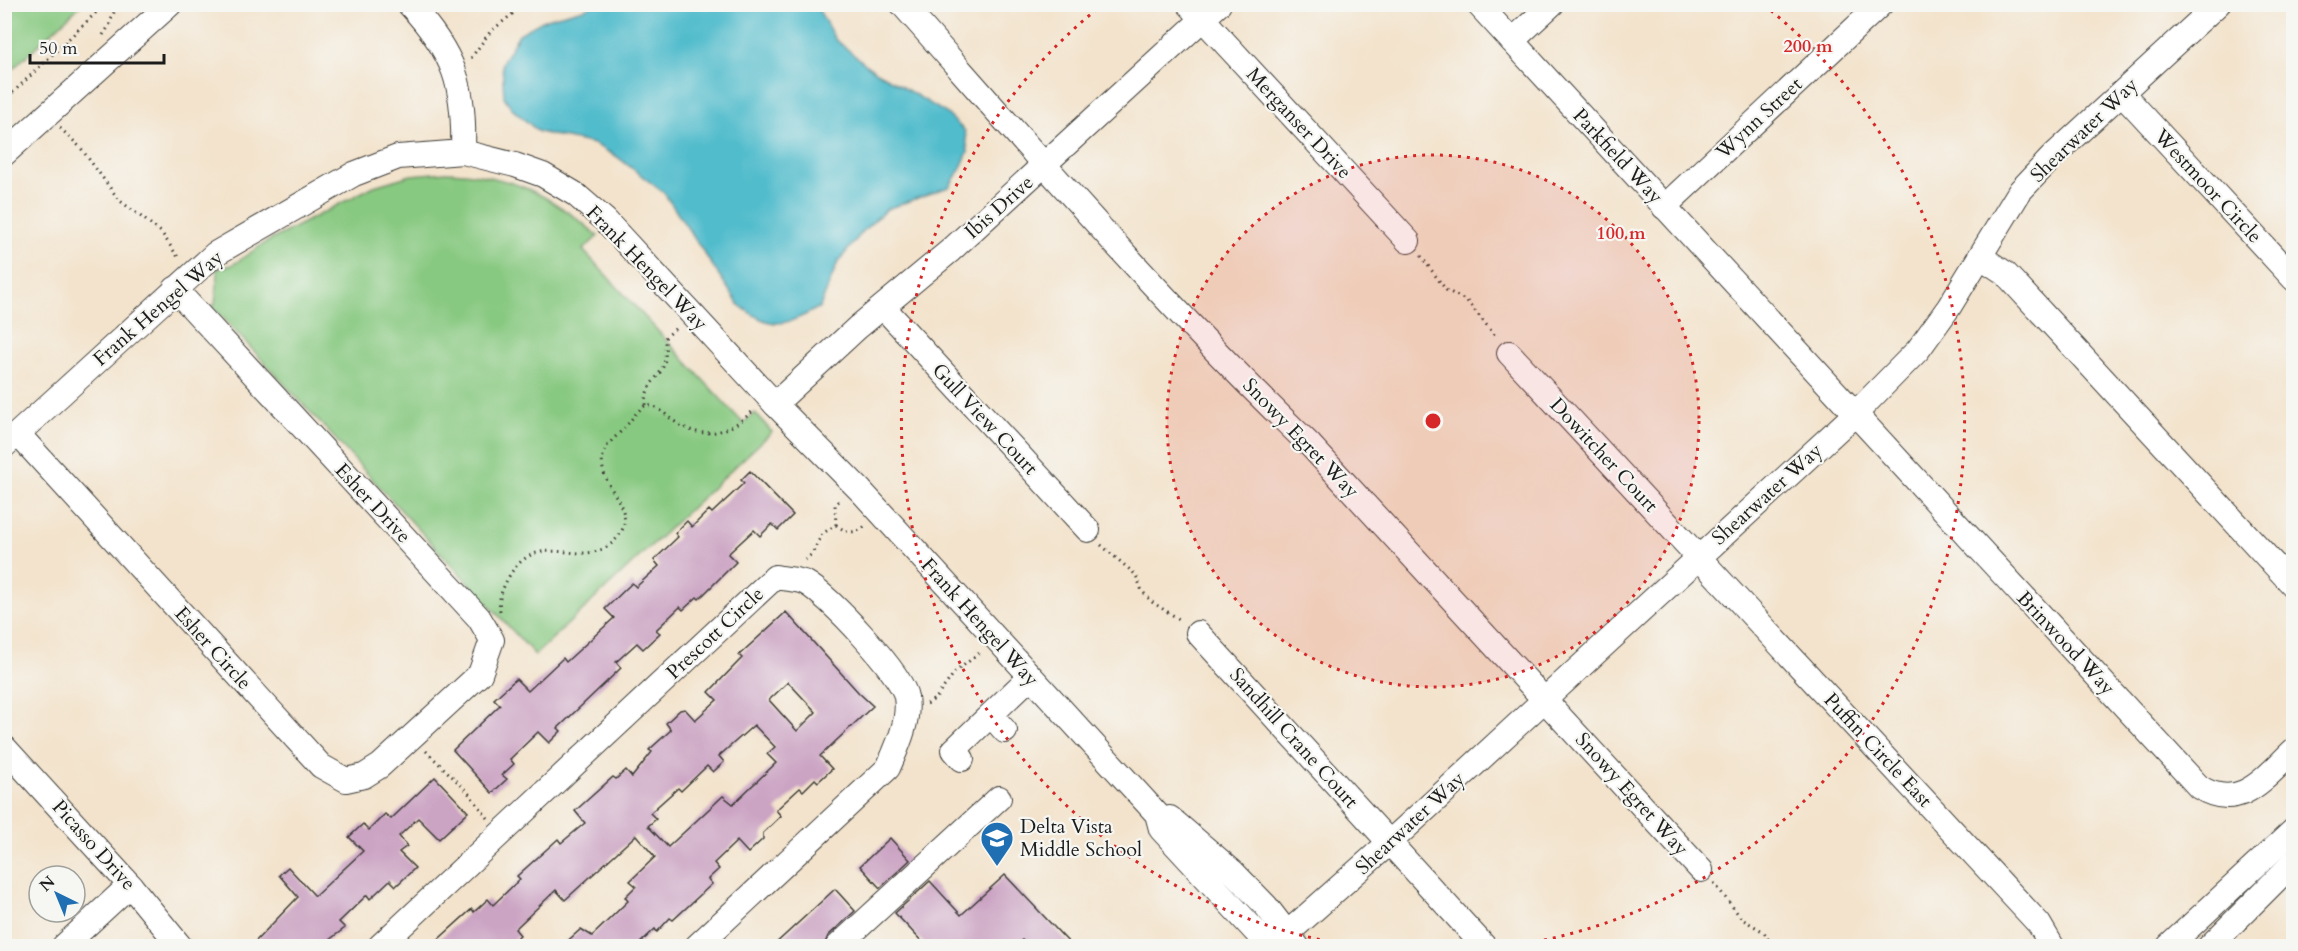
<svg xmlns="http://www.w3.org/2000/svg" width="2298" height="951" font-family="Cardo,serif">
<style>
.green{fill:#88c981;stroke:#52724e;stroke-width:1.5}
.water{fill:#51bccc;stroke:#366c74;stroke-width:1.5}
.building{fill:#cba3c3;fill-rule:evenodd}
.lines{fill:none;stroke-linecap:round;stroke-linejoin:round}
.minor-casing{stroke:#3c3a36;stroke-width:26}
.path{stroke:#3c3a36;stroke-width:3;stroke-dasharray:1.5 4.5;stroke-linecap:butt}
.minor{stroke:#fff;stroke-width:24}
.ring{fill:none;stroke:#d62828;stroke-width:3;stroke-dasharray:3 6}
.labels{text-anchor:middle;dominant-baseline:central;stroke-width:4.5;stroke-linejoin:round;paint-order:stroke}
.street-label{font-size:20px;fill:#1c1c1c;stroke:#f6f6f2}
.poi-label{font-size:20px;fill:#1c1c1c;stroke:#f6f6f2;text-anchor:start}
.centre{fill:#d62828;stroke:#f6f6f2;stroke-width:3}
.ring-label{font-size:18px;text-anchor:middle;font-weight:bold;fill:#d62828;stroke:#f6f6f2;stroke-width:4.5;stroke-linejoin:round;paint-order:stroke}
</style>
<rect width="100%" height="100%" fill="#f6f6f2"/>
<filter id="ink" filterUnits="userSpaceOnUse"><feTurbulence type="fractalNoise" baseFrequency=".0167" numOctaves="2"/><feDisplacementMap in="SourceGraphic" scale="12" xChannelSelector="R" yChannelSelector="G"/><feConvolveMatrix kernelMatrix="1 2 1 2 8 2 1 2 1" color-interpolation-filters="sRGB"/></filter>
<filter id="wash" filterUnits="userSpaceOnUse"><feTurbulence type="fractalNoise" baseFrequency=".008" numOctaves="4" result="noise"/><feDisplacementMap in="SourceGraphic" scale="24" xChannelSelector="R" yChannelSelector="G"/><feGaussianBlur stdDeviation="1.35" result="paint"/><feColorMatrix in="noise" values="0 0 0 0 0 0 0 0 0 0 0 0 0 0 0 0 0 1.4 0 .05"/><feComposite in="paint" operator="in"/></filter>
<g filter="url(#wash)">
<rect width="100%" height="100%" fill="#f3e3cc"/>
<g class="green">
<path d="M5 4H81V5L5 76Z"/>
<path d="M446 172C509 174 550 194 598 236L583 250 743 423 755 413 772 432 535 655 212 306 215 304 218 274 216 269 232 265 265 243 374 186 411 175Z"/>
</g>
<path class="water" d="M591 5H816L835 39 869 67 946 113 965 131 968 152 960 170 949 187 887 209 864 230 838 262 820 307C785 326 773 331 739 305L664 193 616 156 594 144 539 132 513 110 504 97 502 63 519 34 546 19 587 8Z"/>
<g id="blocks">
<g class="building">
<path d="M750 471 793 515 778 530 772 524 760 536 754 530 728 554 736 562 699 599 697 597 683 610 680 607 656 630 660 633 643 649 637 643 616 662 621 668 558 728 561 731 549 743 538 732 510 759 514 764 502 775 507 779 492 793 453 750 500 705 494 699 516 679 528 691 563 658 566 662 614 618 605 609 632 583 636 587 659 566 654 560 678 537 675 533 687 521 692 527 709 510 712 513 744 483 741 480Z"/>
<path d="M786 612 859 693 873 706 820 756 832 769 818 782 815 779 803 791 800 788 776 810 781 816 763 833V839L748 853 737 841 714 863 719 869 708 879 712 884 673 920 670 918 657 932 655 929 637 946H562L581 929 592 936 628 901 625 897 636 886 630 881 655 857 636 835 565 900 556 890 515 929 520 935 508 946H431L472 909 474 912 488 899 493 905 520 879 517 876 558 839 561 843 585 823 575 811 613 777 616 779 626 770 632 777 652 752 649 750 671 730 666 723 680 710 685 709 695 720 717 700 709 692 742 658 739 655ZM788 682 816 712 797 731 769 700ZM754 725 775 747 767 754 776 763 733 804 723 796 668 847 648 826 656 819 650 813 678 788 681 791 707 766 713 772 724 762 719 756Z"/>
<path d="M435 777 468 812 439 839 418 818 399 836 407 846 399 852 415 868 396 886 390 880 370 899 367 895 339 922 345 928 321 946H251L298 897 279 875 288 867 315 896 363 851 349 837 363 824 369 830 385 814 391 819Z"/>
<path d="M890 838 910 860 880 888 860 866Z"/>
<path d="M1005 875 1072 946H1029L1022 940 1015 946H926L895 913 930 881 961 915Z"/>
<path d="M835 889 855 911 828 936 824 946H773Z"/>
</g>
</g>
</g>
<g filter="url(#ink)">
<use href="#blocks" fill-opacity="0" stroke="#3c3a36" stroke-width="1.5"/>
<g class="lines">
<defs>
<g id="minor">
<path d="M409 4C455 54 465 85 463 152"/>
<path d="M902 4C1035 154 1166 307 1310 445L1701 870"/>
<path d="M1189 4 1408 241"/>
<path d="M1478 4 2199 787C2240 813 2265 777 2294 750"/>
<path d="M1512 41 1552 4"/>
<path d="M2122 93 2294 279"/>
<path d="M4 154 170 4"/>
<path d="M1664 207 1881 4"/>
<path d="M1981 257 2005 273 2294 586"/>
<path d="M883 307 1088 530"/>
<path d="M1509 353 2039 924 2052 946"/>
<path d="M775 404 857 328 951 250 1219 4"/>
<path d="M18 434 321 766 346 780 364 776 380 766 480 674 492 640 479 618 175 289"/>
<path d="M4 446 215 254 354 174 398 157 463 152 515 165 543 175 575 194 605 220 775 404 861 491 1157 814 1161 829 1269 946"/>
<path d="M1198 633 1484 946"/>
<path d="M991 715 1005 731"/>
<path d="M4 747 130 885 180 946"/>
<path d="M962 759 954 750 1030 677"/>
<path d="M1170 818 1233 872 1266 906 1297 946"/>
<path d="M64 946 130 885"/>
<path d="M380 946 775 577C784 579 798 579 806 583 827 594 903 675 906 697 910 721 897 747 888 768L697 946"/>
<path d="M838 946 999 798"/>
<path d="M1273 946 1389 843 1855 414 1918 350 1949 307 2020 191 2054 155 2218 4"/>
<path d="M2169 946 2294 830"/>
<path d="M2210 946 2294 862"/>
</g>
</defs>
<use href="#minor" class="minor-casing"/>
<g class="path">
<path d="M103 35 109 26 117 4"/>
<path d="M471 58 490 32 525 4"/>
<path d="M4 101 105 4"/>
<path d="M60 128 80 147 119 200 161 232 180 260"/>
<path d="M1421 256 1446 290 1467 301 1497 338"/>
<path d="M646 405C645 388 652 384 661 371 667 361 665 349 665 338L676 328"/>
<path d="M836 525 835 505 841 499"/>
<path d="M1101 545 1136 575 1142 591 1152 602 1182 621"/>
<path d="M805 560 812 554 822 534 836 525C847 533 855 535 866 525"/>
<path d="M500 611C498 599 502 590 507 580 536 525 580 571 612 543 650 509 587 485 606 448 610 441 619 434 624 428 633 419 635 412 646 405 660 407 663 413 674 421 702 442 729 433 753 411"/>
<path d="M927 704 936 698 955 672 982 651"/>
<path d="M426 751 466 790 488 818"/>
<path d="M1714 883 1742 919 1764 932 1772 946"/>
</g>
<use href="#minor" class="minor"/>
</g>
</g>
<circle cx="1433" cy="421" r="266" fill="#d62828" fill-opacity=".12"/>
<g class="ring">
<circle cx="1433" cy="421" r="266"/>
<path d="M1355 946A531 531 0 0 1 1102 5M1764 5A531 531 0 0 1 1511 946"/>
</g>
<defs>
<symbol id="school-pin" viewBox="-11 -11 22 30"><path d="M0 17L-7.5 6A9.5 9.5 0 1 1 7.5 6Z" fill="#1f6fb2" stroke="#f6f6f2"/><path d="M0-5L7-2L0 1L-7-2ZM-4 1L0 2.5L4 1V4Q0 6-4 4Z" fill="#fff"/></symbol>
</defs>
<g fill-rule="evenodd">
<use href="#school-pin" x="978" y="819" width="38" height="52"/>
</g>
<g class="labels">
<g class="street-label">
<text transform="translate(1759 118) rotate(-43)">Wynn Street</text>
<text transform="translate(1299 123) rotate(47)">Merganser Drive</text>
<text transform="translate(2084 130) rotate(-44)">Shearwater Way</text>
<text transform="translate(1618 156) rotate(47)">Parkfield Way</text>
<text transform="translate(2208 186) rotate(47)">Westmoor Circle</text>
<text transform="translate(999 207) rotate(-42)">Ibis Drive</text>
<text transform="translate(647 268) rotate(46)">Frank Hengel Way</text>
<text transform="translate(158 308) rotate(-41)">Frank Hengel Way</text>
<text transform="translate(985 419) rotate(47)">Gull View Court</text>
<text transform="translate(1301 438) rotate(46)">Snowy Egret Way</text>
<text transform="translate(1604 455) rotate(47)">Dowitcher Court</text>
<text transform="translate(1767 494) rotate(-42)">Shearwater Way</text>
<text transform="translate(373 503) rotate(47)">Esher Drive</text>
<text transform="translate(980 622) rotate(48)">Frank Hengel Way</text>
<text transform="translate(715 633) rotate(-43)">Prescott Circle</text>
<text transform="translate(2066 643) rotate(47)">Brinwood Way</text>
<text transform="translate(213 648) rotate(48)">Esher Circle</text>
<text transform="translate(1294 738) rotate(48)">Sandhill Crane Court</text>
<text transform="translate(1878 750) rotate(47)">Puffin Circle East</text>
<text transform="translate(1632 794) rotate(48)">Snowy Egret Way</text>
<text transform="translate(1410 823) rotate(-43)">Shearwater Way</text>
<text transform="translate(94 845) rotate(48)">Picasso Drive</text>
</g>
<g class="poi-label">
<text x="1020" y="826">Delta Vista<tspan x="1020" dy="23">Middle School</tspan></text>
</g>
</g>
<circle cx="1433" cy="421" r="9" class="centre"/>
<g class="ring-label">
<text x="1808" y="52">200 m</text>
<text x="1621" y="239">100 m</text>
</g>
<rect width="2298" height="951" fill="none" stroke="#f6f6f2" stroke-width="24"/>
<g transform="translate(57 894) rotate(317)"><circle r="28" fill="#f6f6f2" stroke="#9f9f9c" stroke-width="1.5"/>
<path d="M0-4.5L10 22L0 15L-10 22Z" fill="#1f6fb2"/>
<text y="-9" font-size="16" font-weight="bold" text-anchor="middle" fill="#1c1c1c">N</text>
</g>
<path d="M30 54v9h134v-9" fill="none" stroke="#1c1c1c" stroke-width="3"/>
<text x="39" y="54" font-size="18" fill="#1c1c1c" stroke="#f6f6f2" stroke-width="4.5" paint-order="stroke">50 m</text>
</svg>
